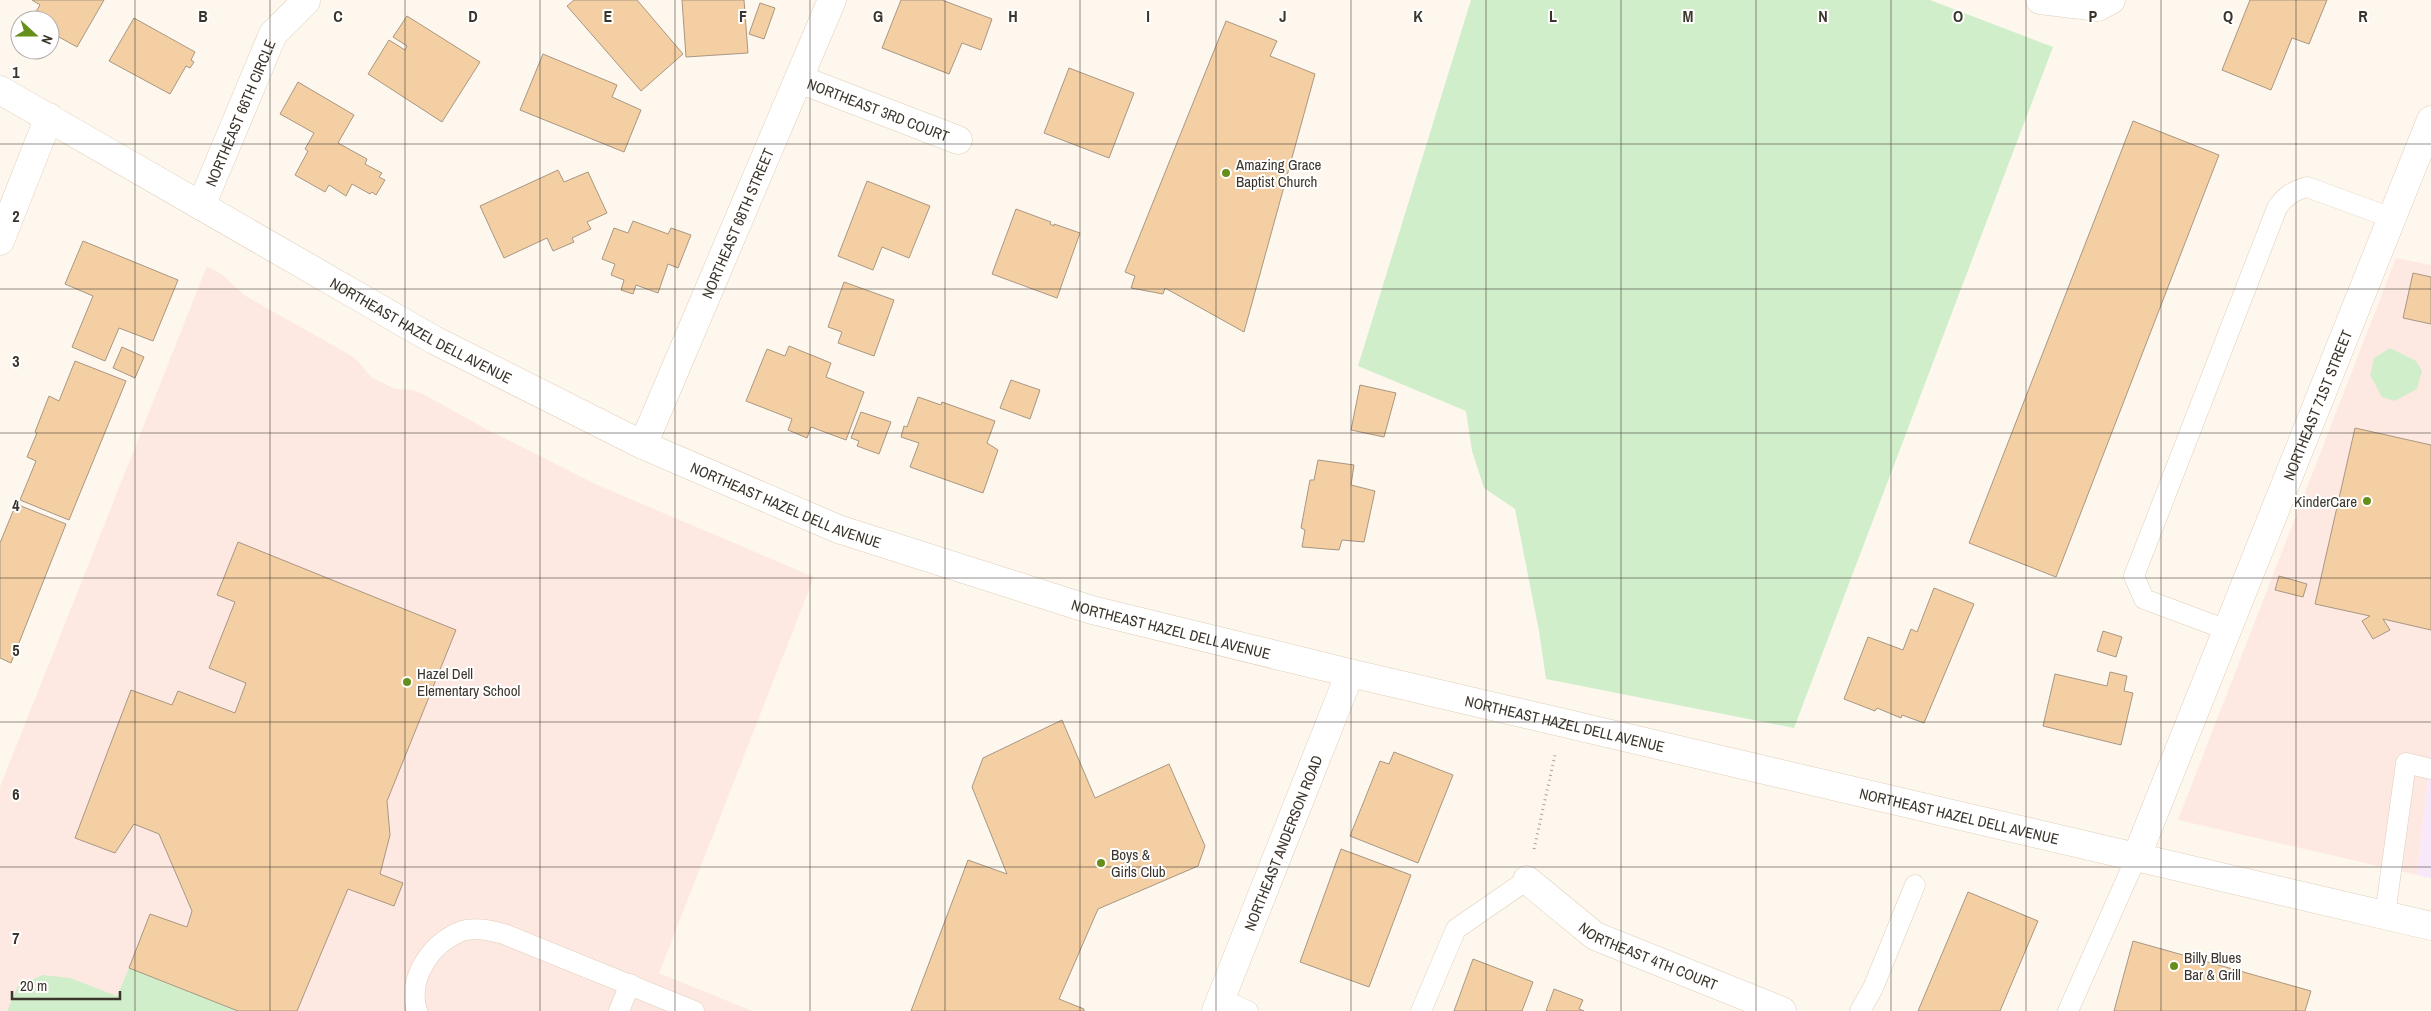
<svg xmlns="http://www.w3.org/2000/svg" width="2431" height="1011" font-family="'Archivo Narrow',sans-serif">
<style>
.commercial{fill:#f8e8fa}
.education{fill:#fde9e2}
.green{fill:#d1eeca}
.building{fill:#f3cfa3;stroke:#a99783}
.lines{fill:none;stroke-linecap:round;stroke-linejoin:round}
.service-casing{stroke:#e0cdb8;stroke-width:21}
.minor-casing{stroke:#e0cdb8;stroke-width:29}
.tertiary-casing{stroke:#e0cdb8;stroke-width:29}
.secondary-casing{stroke:#e0cdb8;stroke-width:29}
.path{stroke:#a9a299;stroke-width:3;stroke-dasharray:1 4;stroke-linecap:butt}
.service{stroke:#fff;stroke-width:20}
.minor{stroke:#fff;stroke-width:28}
.tertiary{stroke:#fff;stroke-width:28}
.secondary{stroke:#fff;stroke-width:28}
.grid{fill:none;stroke:#3c352c;stroke-width:1;stroke-opacity:0.55}
.poi-dot{fill:#668e1b;stroke:#fff;stroke-width:2}
.labels{text-anchor:middle;dominant-baseline:central;stroke-width:4;stroke-linejoin:round;paint-order:stroke}
.street-label{font-size:15px;fill:#3c352c;stroke:#fff}
.poi-label{font-size:15px;fill:#3c352c;stroke:#fff;text-anchor:start}
.grid-label{font-size:16px;text-anchor:middle;font-weight:bold;fill:#3c352c;stroke:#fff;stroke-width:4;stroke-linejoin:round;paint-order:stroke}
</style>
<rect width="100%" height="100%" fill="#fef7ee"/>
<path class="commercial" d="M2431 748V878L2417 875Z"/>
<g class="education">
<path d="M2396 258 2431 265V748L2417 875 2178 820Z"/>
<path d="M207 266 223 275 244 295 350 355 358 361 371 377 395 389 412 390 425 395 488 430 595 484 814 577 659 973 752 1011H0V787Z"/>
</g>
<g class="green">
<path d="M1471 0H1930L2053 47 1794 728 1546 679 1539 631 1515 509 1484 488 1472 451 1466 411 1358 366Z"/>
<path d="M2390 348 2416 361 2422 371 2417 389 2395 401 2382 397 2370 375 2374 358Z"/>
<path d="M129 968 238 1011H7L18 986 43 975 70 978 117 996Z"/>
</g>
<g class="building">
<path d="M32 0H104L77 47 50 32V20H31L40 5Z"/>
<path d="M574 0H637L683 54 641 91 567 6Z"/>
<path d="M682 0H744L748 53 686 57Z"/>
<path d="M901 0H942L992 19 981 50 962 43 949 74 882 48Z"/>
<path d="M2250 0H2327L2309 44 2292 38 2271 90 2222 70Z"/>
<path d="M760 3 775 8 764 39 749 34Z"/>
<path d="M407 16 480 62 442 122 368 74 389 40 405 50 407 46 393 37Z"/>
<path d="M134 18 195 52 191 60 194 62 190 68 186 66 170 94 109 61Z"/>
<path d="M1226 21 1277 41 1270 56 1315 74 1244 332 1165 288 1163 294 1131 288 1135 276 1125 272Z"/>
<path d="M543 54 617 85 612 97 641 110 624 152 520 110Z"/>
<path d="M1069 68 1134 93 1109 158 1044 133Z"/>
<path d="M298 82 354 115 338 143 367 159 365 164 382 173 379 177 385 180 376 195 372 192 370 194 352 184 346 196 329 185 325 192 295 175 308 151 305 149 314 133 280 114Z"/>
<path d="M2133 121 2219 155 2056 577 1969 543Z"/>
<path d="M558 170 564 182 588 172 607 213 587 222 591 229 572 238 574 242 553 251 547 238 504 258 480 206Z"/>
<path d="M867 181 930 206 909 258 882 247 873 270 838 256Z"/>
<path d="M1016 209 1051 222 1050 224 1054 226V224L1080 233 1057 298 992 274Z"/>
<path d="M633 221 668 234 671 228 691 235 678 268 668 264 658 293 636 285 633 294 621 290 624 280 611 275 615 264 602 259 614 228 628 233Z"/>
<path d="M83 241 178 280 153 341 119 328 105 361 72 347 93 296 65 284Z"/>
<path d="M2413 273 2431 277V324L2403 318Z"/>
<path d="M844 282 894 300 874 356 838 343 842 332 828 327Z"/>
<path d="M789 346 831 363 826 377 864 392 846 440 811 427 807 438 788 430 792 419 746 401 767 349 785 356Z"/>
<path d="M122 347 144 357 135 378 113 368Z"/>
<path d="M75 361 126 381 69 520 20 500 36 461 27 457 37 433 35 432 49 396 59 401Z"/>
<path d="M1011 380 1040 390 1030 419 1000 408Z"/>
<path d="M1360 385 1396 393 1384 437 1351 430Z"/>
<path d="M918 397 941 405 942 402 995 421 987 443 998 450 983 493 910 467 919 443 901 437 904 426 907 427Z"/>
<path d="M861 412 891 422 879 454 857 446 859 441 851 438Z"/>
<path d="M2355 428 2431 445V630L2383 619 2390 630 2373 639 2362 621 2370 616 2315 604Z"/>
<path d="M1318 460 1354 465 1351 485 1375 491 1364 542 1342 540 1339 550 1302 547 1305 530 1301 528 1310 480H1314Z"/>
<path d="M16 504 66 524 11 663 0 658V543Z"/>
<path d="M238 542 456 630 387 801 390 835 380 874 403 883 394 906 348 889 297 1011H238L129 968 150 914 187 927 192 911 159 834 134 824 115 853 75 838 131 690 172 705 178 691 235 713 246 683 209 668 235 602 217 595Z"/>
<path d="M2279 576 2307 584 2303 597 2275 590Z"/>
<path d="M1934 588 1974 604 1924 723 1902 715 1901 718 1877 708 1875 711 1844 699 1868 637 1903 650 1911 629 1917 632Z"/>
<path d="M2103 631 2122 637 2116 657 2097 651Z"/>
<path d="M2110 672 2127 676 2124 691 2133 693 2121 745 2043 726 2055 674 2107 686Z"/>
<path d="M1062 720 1095 798 1169 764 1205 846 1198 866 1098 909 1059 999 1084 1009V1011H911L968 860 1007 874 972 787 983 758Z"/>
<path d="M1394 752 1453 775 1418 863 1350 836 1380 761 1389 764Z"/>
<path d="M1341 849 1411 875 1369 987 1300 962Z"/>
<path d="M1968 892 2038 921 2000 1011H1918Z"/>
<path d="M2133 941 2311 991 2305 1011H2114Z"/>
<path d="M1473 959 1533 982 1522 1011H1454Z"/>
<path d="M1554 989 1583 1000 1579 1009 1584 1011H1546Z"/>
</g>
<g class="lines">
<defs>
<g id="service">
<path d="M2227 630 2144 599 2134 576 2277 208C2285 196 2293 191 2307 187L2392 218"/>
<path d="M2385 915 2406 763 2431 769"/>
<path d="M1221 999 1248 1011"/>
<path d="M417 1011C407 978 431 943 462 931 475 927 490 930 504 934L694 1011"/>
<path d="M619 1011 630 984"/>
<path d="M1421 1011 1456 929 1527 880"/>
<path d="M1860 1011 1873 988 1915 885"/>
<path d="M2068 1011 2136 858"/>
</g>
<g id="minor">
<path d="M2040 0 2098 7 2111 0"/>
<path id="s1" d="M799 79 958 140"/>
<path id="s2" d="M201 206 273 34 306 1"/>
<path d="M0 241 49 117"/>
<path id="s3" d="M2136 858 2431 120"/>
<path id="s4" d="M1527 880 1595 936 1782 1011"/>
<path id="s5" d="M1216 1011 1350 673"/>
</g>
<g id="tertiary">
<path id="s6" d="M643 445 832 0"/>
</g>
<g id="secondary">
<path id="s7" d="M0 90 434 340 643 445 838 529 1092 610 1350 673 2431 926"/>
</g>
</defs>
<use href="#service" class="service-casing"/>
<use href="#minor" class="minor-casing"/>
<use href="#tertiary" class="tertiary-casing"/>
<use href="#secondary" class="secondary-casing"/>
<path class="path" d="M1534 849 1555 755"/>
<use href="#service" class="service"/>
<use href="#minor" class="minor"/>
<use href="#tertiary" class="tertiary"/>
<use href="#secondary" class="secondary"/>
</g>
<path class="grid" d="M135 0V1011M270 0V1011M405 0V1011M540 0V1011M675 0V1011M810 0V1011M945 0V1011M1080 0V1011M1216 0V1011M1351 0V1011M1486 0V1011M1621 0V1011M1756 0V1011M1891 0V1011M2026 0V1011M2161 0V1011M2296 0V1011M0 144H2431M0 289H2431M0 433H2431M0 578H2431M0 722H2431M0 867H2431"/>
<g class="poi-dot">
<circle cx="1226" cy="173" r="5"/>
<circle cx="2367" cy="501" r="5"/>
<circle cx="407" cy="682" r="5"/>
<circle cx="1101" cy="863" r="5"/>
<circle cx="2174" cy="966" r="5"/>
</g>
<g class="labels">
<g class="street-label">
<text stroke="none"><textPath href="#s1" startOffset="85">NORTHEAST 3RD COURT</textPath></text>
<text stroke="none"><textPath href="#s2" startOffset="101">NORTHEAST 66TH CIRCLE</textPath></text>
<text stroke="none"><textPath href="#s6" startOffset="241">NORTHEAST 68TH STREET</textPath></text>
<text stroke="none"><textPath href="#s7" startOffset="485">NORTHEAST HAZEL DELL AVENUE</textPath></text>
<text stroke="none"><textPath href="#s3" startOffset="488">NORTHEAST 71ST STREET</textPath></text>
<text stroke="none"><textPath href="#s7" startOffset="890">NORTHEAST HAZEL DELL AVENUE</textPath></text>
<text stroke="none"><textPath href="#s7" startOffset="1295">NORTHEAST HAZEL DELL AVENUE</textPath></text>
<text stroke="none"><textPath href="#s7" startOffset="1700">NORTHEAST HAZEL DELL AVENUE</textPath></text>
<text stroke="none"><textPath href="#s7" startOffset="2105">NORTHEAST HAZEL DELL AVENUE</textPath></text>
<text stroke="none"><textPath href="#s5" startOffset="181">NORTHEAST ANDERSON ROAD</textPath></text>
<text stroke="none"><textPath href="#s4" startOffset="145">NORTHEAST 4TH COURT</textPath></text>
</g>
<g class="poi-label">
<text x="1236" y="164">Amazing Grace<tspan x="1236" dy="17">Baptist Church</tspan></text>
<text x="2357" y="501" text-anchor="end">KinderCare</text>
<text x="417" y="673">Hazel Dell<tspan x="417" dy="17">Elementary School</tspan></text>
<text x="1111" y="854">Boys &amp;<tspan x="1111" dy="17">Girls Club</tspan></text>
<text x="2184" y="957">Billy Blues<tspan x="2184" dy="17">Bar &amp; Grill</tspan></text>
</g>
</g>
<g class="grid-label">
<text x="203" y="22">B</text>
<text x="338" y="22">C</text>
<text x="473" y="22">D</text>
<text x="608" y="22">E</text>
<text x="743" y="22">F</text>
<text x="878" y="22">G</text>
<text x="1013" y="22">H</text>
<text x="1148" y="22">I</text>
<text x="1283" y="22">J</text>
<text x="1418" y="22">K</text>
<text x="1553" y="22">L</text>
<text x="1688" y="22">M</text>
<text x="1823" y="22">N</text>
<text x="1958" y="22">O</text>
<text x="2093" y="22">P</text>
<text x="2228" y="22">Q</text>
<text x="2363" y="22">R</text>
<text x="16" y="78">1</text>
<text x="16" y="222">2</text>
<text x="16" y="367">3</text>
<text x="16" y="511">4</text>
<text x="16" y="656">5</text>
<text x="16" y="800">6</text>
<text x="16" y="944">7</text>
</g>
<g transform="translate(35 35) rotate(111)"><circle r="24" fill="#ffffff" stroke="#b1aeab"/>
<path d="M0-4L9 19L0 12L-9 19Z" fill="#668e1b"/>
<text y="-8" font-size="14" font-weight="bold" text-anchor="middle" fill="#3c352c">N</text>
</g>
<path d="M12 991v8h108v-8" fill="none" stroke="#3c352c" stroke-width="2.5"/>
<text x="20" y="991" font-size="15" fill="#3c352c" stroke="#ffffff" stroke-width="4" paint-order="stroke">20 m</text>
</svg>
